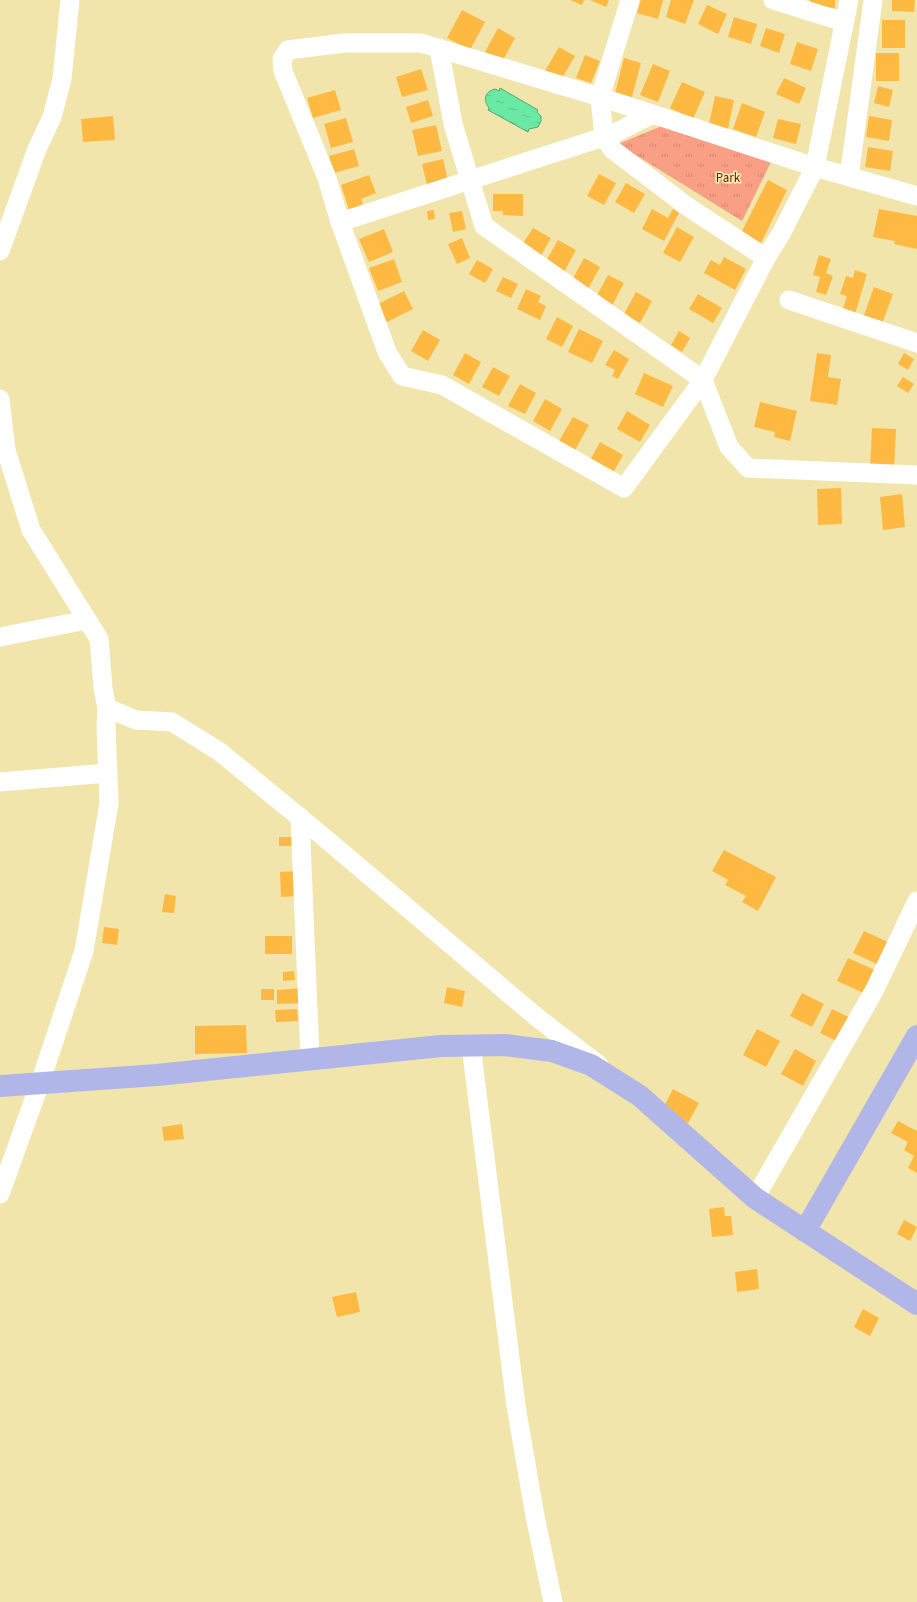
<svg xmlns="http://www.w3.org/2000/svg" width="917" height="1602" font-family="'Source Sans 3',sans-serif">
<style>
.park{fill:url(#park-tufts)}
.water{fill:url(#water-ripples);stroke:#53aa74}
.building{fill:#feb943}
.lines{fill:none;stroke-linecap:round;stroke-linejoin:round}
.minor{stroke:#fff;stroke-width:19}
.major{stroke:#b0b6e8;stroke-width:22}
.labels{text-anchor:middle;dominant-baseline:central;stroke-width:3;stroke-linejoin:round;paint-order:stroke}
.park-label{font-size:13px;fill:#5f1700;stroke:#fff2b8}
</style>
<defs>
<pattern id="park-tufts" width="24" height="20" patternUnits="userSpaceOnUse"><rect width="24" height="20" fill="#f89f85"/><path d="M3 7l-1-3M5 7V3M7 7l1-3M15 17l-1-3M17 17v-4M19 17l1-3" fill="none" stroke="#d48871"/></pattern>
<pattern id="water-ripples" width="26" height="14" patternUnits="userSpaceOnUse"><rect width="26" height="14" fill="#6ae9a4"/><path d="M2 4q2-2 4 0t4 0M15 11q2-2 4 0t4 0" fill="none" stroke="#5bc78c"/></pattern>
</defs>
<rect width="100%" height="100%" fill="#f1e5ac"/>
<path class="park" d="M664 125 771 162 742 221 618 144Z"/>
<path class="water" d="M500 88 538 110 537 112 541 116V121L538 127 529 129 528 132 488 110 489 108C483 100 484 92 495 89L499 91Z"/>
<g class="building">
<path d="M570 0H584L582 5Z"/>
<path d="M590 0H609L606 7Z"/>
<path d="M641 0H663L658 19 637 13Z"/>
<path d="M671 0H694L685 24 666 17Z"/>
<path d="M810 0H835V8L809 6Z"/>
<path d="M892 0H915L914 12 892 11Z"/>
<path d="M707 5 727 14 718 34 698 24Z"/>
<path d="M462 10 485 22 470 50 447 38Z"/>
<path d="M734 17 757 24 751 44 728 37Z"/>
<rect x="882" y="20" width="23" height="28"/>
<path d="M498 28 515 38 502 62 485 52Z"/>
<path d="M766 28 785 34 779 53 760 46Z"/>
<path d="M797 42 818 49 811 71 790 64Z"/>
<path d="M559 47 575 56 561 80 545 71Z"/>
<rect x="876" y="53" width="23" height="28"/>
<path d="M585 55 600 61 591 83 576 78Z"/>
<path d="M624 58 641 63 632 97 615 93Z"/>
<path d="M653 64 670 71 658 102 640 95Z"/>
<path d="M421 69 428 90 402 97 396 77Z"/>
<path d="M784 78 806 88 799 104 776 94Z"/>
<path d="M682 82 705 92 693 119 670 108Z"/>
<path d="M878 86 893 90 889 107 874 103Z"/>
<path d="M335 90 341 110 313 118 307 98Z"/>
<path d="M715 96 734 100 727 134 718 132 720 126 709 124Z"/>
<path d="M428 100 433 116 411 123 406 107Z"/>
<path d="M742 103 765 112 756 137 733 129Z"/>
<path d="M113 116 115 140 83 142 81 119Z"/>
<path d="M869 116 892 120 889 141 866 137Z"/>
<path d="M346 118 353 142 331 148 324 124Z"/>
<path d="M778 119 801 124 796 144 773 138Z"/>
<path d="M436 125 442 151 418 156 412 130Z"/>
<path d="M868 147 893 151 890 171 865 167Z"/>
<path d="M354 149 359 166 334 173 329 156Z"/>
<path d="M443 159 448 181 427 185 422 164Z"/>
<path d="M599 174 616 183 604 205 587 196Z"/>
<path d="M369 175 376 193 361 199 363 204 349 210 341 185Z"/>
<path d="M768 180 787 190 761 243 741 233Z"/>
<path d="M626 183 645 194 634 213 615 202Z"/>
<path d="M493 194H523V216L503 215V211H493Z"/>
<path d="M652 209 668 218 673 209 679 213 664 241 642 229Z"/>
<path d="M879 209 917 216V249L894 244 895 241 873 237Z"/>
<path d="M434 210 435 219 428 220 427 211Z"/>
<path d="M462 211 466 229 453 232 449 213Z"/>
<path d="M677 227 694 237 680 262 663 253Z"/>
<path d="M533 228 551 238 539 259 520 248Z"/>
<path d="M384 229 393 252 369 262 359 239Z"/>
<path d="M462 238 470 258 457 264 448 244Z"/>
<path d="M558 240 576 250 564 272 546 261Z"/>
<path d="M819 255 831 259 826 273 833 276 826 295 816 292 820 277 813 275Z"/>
<path d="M724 257 746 269 735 290 704 273 711 260 720 265Z"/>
<path d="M584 258 600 267 587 291 571 282Z"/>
<path d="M394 259 402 282 378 291 369 268Z"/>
<path d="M477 260 493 269 485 283 469 274Z"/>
<path d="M855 270 867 274 855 314 842 311 847 296 840 294 846 276 853 278Z"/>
<path d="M608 275 624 283 612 306 596 297Z"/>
<path d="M503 277 518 284 511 298 496 291Z"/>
<path d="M874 287 893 294 882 324 863 318Z"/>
<path d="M526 289 541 296 538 302 546 306 540 320 517 309Z"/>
<path d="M404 291 413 309 387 322 378 304Z"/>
<path d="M636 292 652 301 640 323 624 314Z"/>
<path d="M698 294 722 308 713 323 689 309Z"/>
<path d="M557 317 573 326 562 347 546 339Z"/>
<path d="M579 329 603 341 592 363 568 352Z"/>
<path d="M423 330 440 340 428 361 411 351Z"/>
<path d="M679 331 690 338 682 352 671 345Z"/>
<path d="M614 350 629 359 618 379 612 376 615 370 605 365Z"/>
<path d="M465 353 481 362 469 384 453 375Z"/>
<path d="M817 353 831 355 828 377 841 379 837 405 810 401Z"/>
<path d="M904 353 914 359 908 370 898 364Z"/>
<path d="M493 367 510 376 499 396 482 387Z"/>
<path d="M644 373 673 386 663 407 635 394Z"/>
<path d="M903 377 914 384 908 393 897 386Z"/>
<path d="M520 384 536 393 525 414 508 406Z"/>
<path d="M545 399 562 409 550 431 533 421Z"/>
<path d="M760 402 797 411 790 441 774 437 775 432 754 427Z"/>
<path d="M627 411 650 425 640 442 617 429Z"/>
<path d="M573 417 589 425 575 450 559 441Z"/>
<path d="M872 428 896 429 894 469 870 468Z"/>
<path d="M600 442 623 455 612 475 589 462Z"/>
<path d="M841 488 842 524 818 525 817 489Z"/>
<path d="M902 494 905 527 883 530 880 497Z"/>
<rect x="279" y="837" width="13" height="9"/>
<path d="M724 850 776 877 758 911 742 902 746 896 725 885 728 880 712 871Z"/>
<path d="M298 871 299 896 281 897 280 872Z"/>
<path d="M165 894 176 896 174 913 162 912Z"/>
<path d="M104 927 119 929 117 945 102 943Z"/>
<path d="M864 931 890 943 879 965 853 953Z"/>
<rect x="265" y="936" width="27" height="18"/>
<path d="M848 958 877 971 866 994 837 981Z"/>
<path d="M294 971 295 980 283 981V972Z"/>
<path d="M447 987 465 991 462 1007 444 1003Z"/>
<path d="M302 988 303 1003 277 1004V990Z"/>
<rect x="261" y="989" width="13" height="11"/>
<path d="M802 993 824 1004 812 1027 790 1016Z"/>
<path d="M297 1009 298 1021 276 1022 275 1010Z"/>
<path d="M832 1009 853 1019 841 1043 820 1033Z"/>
<path d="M246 1025 247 1053 195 1054V1026Z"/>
<path d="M757 1029 780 1041 766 1067 743 1055Z"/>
<path d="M795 1049 816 1061 803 1086 781 1074Z"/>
<path d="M673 1089 699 1103 688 1123 662 1110Z"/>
<path d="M898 1121 917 1131V1173L908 1168 914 1156 904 1150 908 1142 891 1133Z"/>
<path d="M182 1124 184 1139 164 1141 162 1127Z"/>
<path d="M724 1207 725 1216H731L733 1235 712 1237 709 1209Z"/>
<path d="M904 1220 917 1227 910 1241 897 1234Z"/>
<path d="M757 1269 759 1289 737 1292 735 1272Z"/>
<path d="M356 1292 360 1312 337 1317 332 1297Z"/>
<path d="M863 1309 879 1318 870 1336 854 1327Z"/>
</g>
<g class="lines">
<g class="minor">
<path d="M630 0 600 97 604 137 613 150 688 207 766 258"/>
<path d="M773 0 844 22"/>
<path d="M849 0 815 167 782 232 766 258 703 380 624 488 442 385 402 376 387 352 340 222 327 178 283 71 282 59 288 50 344 43H421L600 97 815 167 917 196"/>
<path d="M439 48 453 124 484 226 703 380 729 447 748 468 917 475"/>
<path d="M849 177 873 0"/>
<path d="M340 222 613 134 653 114"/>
<path d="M0 251 37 149 52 117 62 79 70 0"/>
<path d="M789 300 917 343"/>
<path d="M0 399 6 450 31 530 99 639 103 688 107 708 136 720 172 722 220 752 320 834 539 1019 599 1065"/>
<path d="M0 637 87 620"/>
<path d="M0 782 108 773"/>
<path d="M300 817 310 1059"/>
<path d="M471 1045 516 1406 535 1516 553 1602"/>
<path d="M0 1194 40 1083 84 951 109 803 106 727 107 708"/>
<path d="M755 1198 874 991 917 901"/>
</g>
<g class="major">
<path d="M0 1086 157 1075 441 1046 505 1045 552 1051 591 1065 640 1096 755 1198 917 1304"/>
<path d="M805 1231 917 1036"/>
</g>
</g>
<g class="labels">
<g class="park-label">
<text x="728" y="178">Park</text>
</g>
</g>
</svg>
